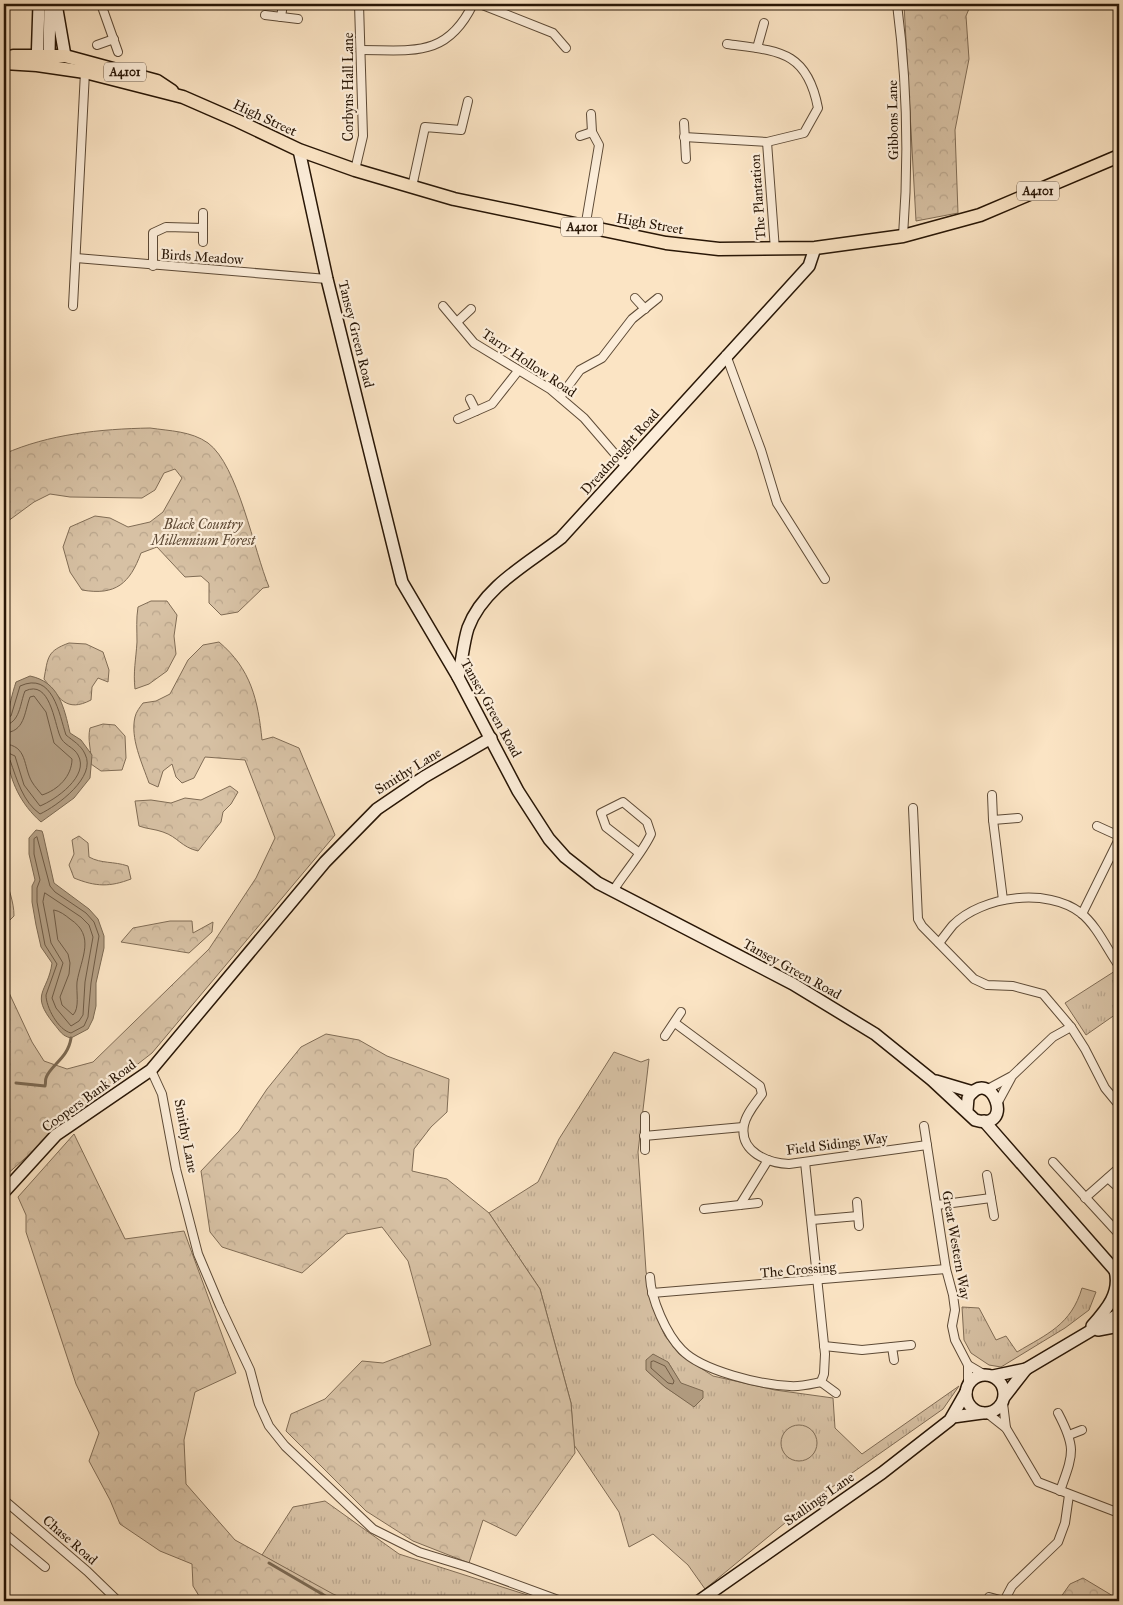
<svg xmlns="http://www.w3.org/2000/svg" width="1123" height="1605" font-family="'IM FELL Great Primer',serif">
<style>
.grass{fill:url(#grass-tufts);stroke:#806c55;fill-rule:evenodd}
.forest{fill:url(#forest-crowns);stroke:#806c55}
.park{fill:#d7c1a4;stroke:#806c55}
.water{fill:#b39e83;stroke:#7b6851}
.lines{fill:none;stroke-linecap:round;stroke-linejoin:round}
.shore{stroke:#6e5a44;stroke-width:1}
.stream{stroke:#7b6851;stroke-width:3}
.street-casing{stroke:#5d4a36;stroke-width:10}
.secondary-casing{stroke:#281606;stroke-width:14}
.primary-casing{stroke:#281606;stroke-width:15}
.street{stroke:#fcedd9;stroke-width:8}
.secondary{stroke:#fcedd9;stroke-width:11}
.primary{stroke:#fbe4c4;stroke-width:12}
.labels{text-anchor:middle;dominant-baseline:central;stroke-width:4.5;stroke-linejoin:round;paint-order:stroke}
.shield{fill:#fcedd9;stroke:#685645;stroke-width:1}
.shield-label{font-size:12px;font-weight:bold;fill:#281606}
.street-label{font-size:14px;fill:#281606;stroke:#fcedd9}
.park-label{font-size:14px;font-style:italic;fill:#5d4935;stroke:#fcedd9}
</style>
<defs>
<pattern id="grass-tufts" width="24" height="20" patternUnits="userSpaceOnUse" patternTransform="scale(1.25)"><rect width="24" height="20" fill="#d7c1a4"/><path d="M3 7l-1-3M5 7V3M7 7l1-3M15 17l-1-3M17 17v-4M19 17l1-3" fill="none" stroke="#b9a58c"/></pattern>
<pattern id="forest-crowns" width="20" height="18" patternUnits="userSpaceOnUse" patternTransform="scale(1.25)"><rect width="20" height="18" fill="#d7c1a4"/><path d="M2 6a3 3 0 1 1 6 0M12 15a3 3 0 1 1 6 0" fill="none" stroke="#b9a58c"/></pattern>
</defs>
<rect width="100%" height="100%" fill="#fbe4c4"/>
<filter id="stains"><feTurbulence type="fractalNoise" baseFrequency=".004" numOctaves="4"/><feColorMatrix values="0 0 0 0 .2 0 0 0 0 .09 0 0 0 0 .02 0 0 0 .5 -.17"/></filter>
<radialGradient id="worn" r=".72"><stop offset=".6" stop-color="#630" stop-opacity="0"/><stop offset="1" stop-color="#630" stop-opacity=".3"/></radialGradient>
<g class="grass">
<path d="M1115 971 1119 980V1012L1086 1035 1065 1003Z"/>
<path d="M614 1052 641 1062 649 1059 638 1152 646 1271 651 1302 665 1336 679 1354 713 1376 775 1390 833 1398 835 1428 862 1454 959 1386 943 1409 808 1504 705 1589 688 1565 653 1534 629 1547 619 1512 574 1445 571 1403 540 1289 489 1213 538 1182 559 1139ZM668 1362 694 1406 665 1387 646 1370Z"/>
<path d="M1082 1288 1096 1292 1089 1310 1065 1328 1001 1367 989 1365 971 1353 964 1340 962 1307 979 1308 996 1340 1006 1336 1017 1352C1047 1334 1071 1325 1082 1288Z"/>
<path d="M325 1501 399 1554 546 1601H349L333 1595 262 1555 293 1507Z"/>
</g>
<g class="forest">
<path d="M904 4H971L966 16 969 59 955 130 958 213 916 221Z"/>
<path d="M150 428C170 431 191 431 208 443 238 465 254 551 269 587L263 588 238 612 221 615 209 603V583L201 576 185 577 157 547 141 553C130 583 116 596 82 590L70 572 63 547 70 527 95 516 110 518 128 527 150 522 163 512 182 478 175 469 164 473 155 490 142 498 70 497 50 494 34 502 4 524V454C49 434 100 429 150 428Z"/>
<path d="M151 601H167L177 615 174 636 176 654 167 671 149 684 135 689C133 672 136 659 137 642 137 630 136 619 138 607Z"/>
<path d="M219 642C251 669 258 700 262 740L273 737 299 748 335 835 152 1053 80 1109 4 1177V982L32 1042 44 1061 67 1069 93 1062 209 949 256 878 275 838 245 760 205 757 194 778 182 783 176 777 172 764 163 771 158 787 149 783C142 763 130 738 135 717 136 712 140 707 143 703L156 701 170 694 188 660 203 645Z"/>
<path d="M69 643 86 644 103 652 109 670 108 682 98 678 92 687 91 700C66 713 59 698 44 679 48 657 47 651 69 643Z"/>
<path d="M103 724 115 725 125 736 126 758 122 770 101 771 91 764C92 751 87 741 90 728Z"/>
<path d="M230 786 238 792 231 804 223 812 221 822 198 851C181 847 178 837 163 832 155 829 147 829 139 826L135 801 151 800 171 803 185 798 201 800Z"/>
<path d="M4 811C16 829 2 853 5 874 8 889 14 901 14 916L8 922 4 917Z"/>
<path d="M79 836 88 843 89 857C102 864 113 861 128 866L131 879C110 887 96 887 74 878L69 865 74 854 72 840Z"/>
<path d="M170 921H192L193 933 213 922 212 932 189 953 121 942 133 928Z"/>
<path d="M326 1034 359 1040 387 1056 449 1079 447 1112 431 1127 414 1149 412 1171 447 1179 489 1213 540 1289 571 1403 575 1453 516 1536 483 1520 469 1563 413 1541 366 1511 286 1431 291 1414 325 1399 362 1361 383 1363 431 1345 408 1261 382 1227 346 1234 302 1273 222 1247 210 1232 201 1171 239 1131 267 1089 301 1047Z"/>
<path d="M74 1134 125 1239 184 1231 236 1373 195 1392 184 1440 186 1484 235 1540 333 1594 350 1601H202L193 1586 192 1564 160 1551 120 1524 110 1500 89 1461 99 1433 76 1384 26 1232V1215L18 1197Z"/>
<path d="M1083 1578 1118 1599 1119 1601H1058L1070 1584Z"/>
</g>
<circle class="park" cx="799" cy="1443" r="18"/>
<g class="water">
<path d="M30 676C59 682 64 707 70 733L81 740 92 755 90 778 74 798 41 822C0 786 0 731 16 682Z"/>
<path d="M36 830 42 831 43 834 54 883 89 909 98 919 104 936V948L96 983V1006L93 1019 88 1029 71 1038C62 1036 60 1031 54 1024 29 993 48 993 52 963L41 947 36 925 32 902V886L35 880 29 854V838Z"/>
<path d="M653 1354 668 1362 681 1383 703 1391V1398L694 1407 665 1387 646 1370V1360Z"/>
</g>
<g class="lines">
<g class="shore">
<path d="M4 719 11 716 20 686C53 671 59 714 66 735 73 741 81 745 85 754 97 777 57 806 40 814 23 802 17 780 10 760L4 757"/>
<path d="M4 725C20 724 20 703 25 691 50 679 54 722 60 736 63 745 74 747 78 755 90 776 55 800 40 806L24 785 15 756 4 751"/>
<path d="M4 733C25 732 24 713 30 697L34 696 46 712 54 743 72 759C72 776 58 790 42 795 39 791 35 787 32 782 23 767 28 745 4 744"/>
<path d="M37 837 50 886 55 892 86 913 94 922 99 936 91 983 88 1017 84 1026 71 1033C58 1030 46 1007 46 995L57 964 45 945 41 924 37 902V888L40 880 34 854V839Z"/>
<path d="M45 893 81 917 89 925 93 937 85 982 83 1015 79 1021 71 1026 56 1008 52 998 63 963 51 943 43 902Z"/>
<path d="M54 910C60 911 65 915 70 919 96 936 81 958 77 982 76 992 80 1008 73 1015L62 1005 60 997 69 974 70 963 68 954 58 940Z"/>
<path d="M654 1361 665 1366 674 1381 673 1384 668 1383 651 1368V1362Z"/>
</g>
<g class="stream">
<path d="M16 1083 45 1086C46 1083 45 1081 46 1078 50 1065 68 1059 71 1038"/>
<path d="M269 1563 334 1601"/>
</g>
<defs>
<g id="street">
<path d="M101 4 118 52"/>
<path d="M480 4 553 33 566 48"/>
<path d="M897 4C907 81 909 158 903 236"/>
<path d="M265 15 298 19"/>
<path d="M281 17 283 4"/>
<path d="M97 45 114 39"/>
<path d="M757 48 764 23"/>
<path d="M361 50C413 50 447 58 473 4"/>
<path d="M684 123 686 159"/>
<path d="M580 136 592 132"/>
<path d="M684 137 767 142 804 133 818 108C807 50 778 51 727 44"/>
<path d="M767 142 775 250"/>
<path d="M355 170 363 136 359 4"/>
<path d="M412 187 425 127 461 130 468 101"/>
<path d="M585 228 599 145 592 132 591 114"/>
<path d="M203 242V213"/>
<path d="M76 258 327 279"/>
<path d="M153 266V233L166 227 203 228"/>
<path d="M635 298 645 309"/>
<path d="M73 306 85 72"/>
<path d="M443 306 474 343 550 389 584 418 627 468"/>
<path d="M457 322 471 309"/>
<path d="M726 355 761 450 777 503 825 579"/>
<path d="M560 397 580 370 602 358 632 319 658 298"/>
<path d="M470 399 476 411"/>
<path d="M458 419 492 404 518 371"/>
<path d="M992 795 993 820 1003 900"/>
<path d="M913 808 918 919 922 926 974 979 987 985 1013 986 1043 994 1071 1027 1085 1049 1105 1088 1119 1105"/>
<path d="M993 820 1018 818"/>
<path d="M1097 826 1119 836"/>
<path d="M613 891C624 873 643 852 651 834L647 822 623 802 601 813 606 827 638 852"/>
<path d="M1082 914 1119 839"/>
<path d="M939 943C943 938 948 931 953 925 982 896 1047 887 1081 913 1097 926 1107 949 1119 966"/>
<path d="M675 1023 760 1086 762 1094C755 1104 746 1114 744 1125 739 1152 768 1163 789 1164L927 1145"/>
<path d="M665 1036 681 1012"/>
<path d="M151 1070 162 1094 176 1169 198 1254 220 1306 250 1370 259 1404 269 1426 285 1446 373 1529 419 1552 468 1567 561 1601"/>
<path d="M986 1090 1012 1076 1053 1037 1071 1027"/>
<path d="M998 1102 1011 1078"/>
<path d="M924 1126 946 1269 953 1295 955 1310 952 1326 955 1340 968 1365V1386"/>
<path d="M644 1136 743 1127"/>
<path d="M645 1150V1116"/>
<path d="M805 1162 825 1354 824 1374 821 1382"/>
<path d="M1053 1162 1119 1234"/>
<path d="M987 1175 994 1216"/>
<path d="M1108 1178 1119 1188"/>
<path d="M1085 1198 1119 1168"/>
<path d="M857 1202 859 1226"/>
<path d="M740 1205 768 1160"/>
<path d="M937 1205 991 1198"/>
<path d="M704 1209 758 1203"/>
<path d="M812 1220 858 1216"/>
<path d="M650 1277C651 1299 666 1334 682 1350 702 1371 762 1385 790 1386 800 1387 811 1384 821 1382"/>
<path d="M652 1293 946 1269"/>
<path d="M824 1346 862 1350 911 1345"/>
<path d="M892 1347 894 1360"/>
<path d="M968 1365 985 1375"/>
<path d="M821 1382 836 1393"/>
<path d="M1003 1403 1006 1428"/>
<path d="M987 1413 1006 1428 1038 1482 1119 1513"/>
<path d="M1058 1413C1077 1449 1073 1454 1060 1491"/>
<path d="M1069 1435 1082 1430"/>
<path d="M4 1500 87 1571 118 1601"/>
<path d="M4 1533 45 1567"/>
<path d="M989 1597 1004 1601"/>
<path d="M1004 1601 1012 1586 1058 1542 1065 1523 1069 1495"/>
</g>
<g id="secondary">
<path d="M56 4 65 56"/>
<path d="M44 63 49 55 50 4"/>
<path d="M37 65 39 4"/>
<path d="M299 150 327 279 402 582 458 677 518 791 549 839 565 857 598 883 793 984 875 1034 932 1080 975 1120C1017 1133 991 1063 968 1098L967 1110"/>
<path d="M458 677C462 662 463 644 468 628 483 587 529 563 561 538L809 266 815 248"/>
<path d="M936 1081 973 1092"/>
<path d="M984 1121 1119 1275"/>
<path d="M4 1192 56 1135 151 1070 325 862 377 809 424 777 491 738"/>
<path d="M1092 1326C1107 1309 1121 1293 1115 1270"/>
<path d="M1098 1330 1119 1326"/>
<circle cx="985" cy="1394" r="19"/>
<path d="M993 1376 1026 1369 1119 1314"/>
<path d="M1005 1396 1026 1369"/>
<path d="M953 1417 982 1413"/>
<path d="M699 1601 882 1473 950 1420 966 1392"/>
</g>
<g id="primary">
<path d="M13 56H65L157 81 172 91"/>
<path d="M4 63 37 65 85 72 183 97 238 121 299 150 355 170 454 199 666 243 719 249 815 248 903 236 980 215 1119 156"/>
</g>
</defs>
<use href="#street" class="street-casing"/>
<use href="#secondary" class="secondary-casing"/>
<use href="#primary" class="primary-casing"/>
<use href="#street" class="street"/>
<use href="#secondary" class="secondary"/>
<use href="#primary" class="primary"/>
</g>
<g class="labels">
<g class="shield">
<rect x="104" y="62.5" width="42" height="19" rx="4"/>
<rect x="1017" y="181.5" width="42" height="19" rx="4"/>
<rect x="561" y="217.5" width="42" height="19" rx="4"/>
</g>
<g class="shield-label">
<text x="125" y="72">A4101</text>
<text x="1038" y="191">A4101</text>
<text x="582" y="227">A4101</text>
</g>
<g class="street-label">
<text transform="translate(348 87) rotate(-90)">Corbyns Hall Lane</text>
<text transform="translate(265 118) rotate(25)">High Street</text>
<text transform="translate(893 120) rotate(-91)">Gibbons Lane</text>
<text transform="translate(758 197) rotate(-94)">The Plantation</text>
<text transform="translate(650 224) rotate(10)">High Street</text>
<text transform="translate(202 257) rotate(4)">Birds Meadow</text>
<text transform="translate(356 334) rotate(76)">Tansey Green Road</text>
<text transform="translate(529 363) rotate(34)">Tarry Hollow Road</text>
<text transform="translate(620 452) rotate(-48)">Dreadnought Road</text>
<text transform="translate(491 708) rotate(61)">Tansey Green Road</text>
<text transform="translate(408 771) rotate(-32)">Smithy Lane</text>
<text transform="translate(792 969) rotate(29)">Tansey Green Road</text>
<text transform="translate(89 1096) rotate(-36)">Coopers Bank Road</text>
<text transform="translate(186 1136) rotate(79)">Smithy Lane</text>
<text transform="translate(837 1144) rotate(-7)">Field Sidings Way</text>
<text transform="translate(956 1245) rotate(80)">Great Western Way</text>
<text transform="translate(798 1270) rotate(-5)">The Crossing</text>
<text transform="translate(819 1499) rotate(-35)">Stallings Lane</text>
<text transform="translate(70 1540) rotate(41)">Chase Road</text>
</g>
<g class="park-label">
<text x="203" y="524">Black Country<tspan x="203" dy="16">Millennium Forest</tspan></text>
</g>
</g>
<rect width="1123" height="1605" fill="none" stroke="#fbe4c4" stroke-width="20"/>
<rect x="5" y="5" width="1113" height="1595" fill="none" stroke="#281606" stroke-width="2.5"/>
<rect x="10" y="10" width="1103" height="1585" fill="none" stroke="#281606"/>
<rect width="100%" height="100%" filter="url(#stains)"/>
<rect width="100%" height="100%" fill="url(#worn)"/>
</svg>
